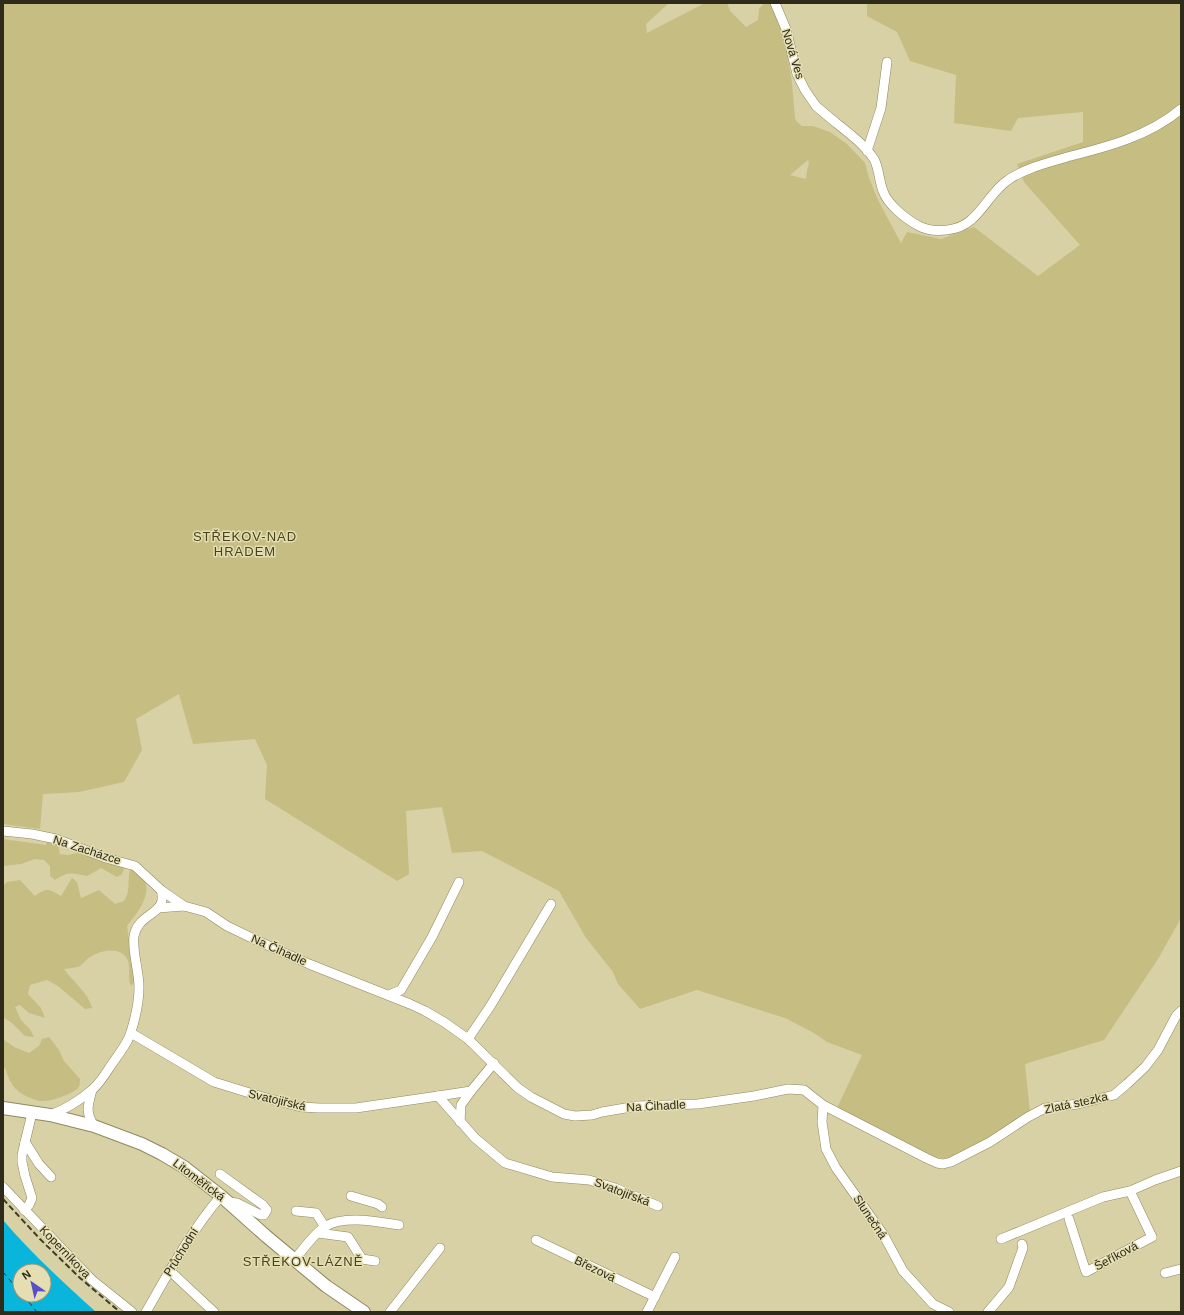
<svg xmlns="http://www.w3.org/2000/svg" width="1184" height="1315" font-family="Helvetica,sans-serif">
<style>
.green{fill:#c6bd82;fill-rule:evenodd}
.water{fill:#0ab5db;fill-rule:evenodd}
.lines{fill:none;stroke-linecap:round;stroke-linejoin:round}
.ferry{stroke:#20373f;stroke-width:1;stroke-dasharray:5 4;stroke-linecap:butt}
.minor-casing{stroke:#908960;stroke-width:10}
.major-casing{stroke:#908960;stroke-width:14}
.minor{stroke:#fff;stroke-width:9}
.major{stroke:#fff;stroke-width:12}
.rail{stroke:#403c28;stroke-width:2;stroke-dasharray:6 3;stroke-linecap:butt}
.labels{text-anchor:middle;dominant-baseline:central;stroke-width:3;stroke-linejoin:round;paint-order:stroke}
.street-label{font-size:12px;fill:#2e2b1a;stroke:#e4deb2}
.neighbourhood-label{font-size:13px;letter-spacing:1px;fill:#49431c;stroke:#e4deb2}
</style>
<rect width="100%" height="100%" fill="#d7d1a5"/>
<g class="green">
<path d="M3 3H669L646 24 647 33 705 3H727L730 11 746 27 758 20 759 9 764 3H775L792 56 788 59 792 83 795 118 797 122 802 126H813L830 132 847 144 865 163 869 178 878 200 901 243 907 232 941 239 974 227 1038 276 1080 245 1024 182 1017 164 1083 142V112L1018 118 1011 131 954 123 956 75 910 61 897 32 867 16V3H1181V918L1158 959 1104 1040 1025 1064 1030 1113 989 1140 948 1159 928 1156 837 1108 862 1055 827 1042 814 1033 785 1018 697 990 640 1009 618 984 613 972 586 938 559 891 482 851 452 853 442 807 406 811 409 874 397 881 265 799 267 765 255 739 193 744 179 694 136 719 142 750 124 782 79 792 43 794 40 829 3 824ZM808 160 809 163 807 171 806 179 790 175Z"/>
<path d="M3 839 46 845 47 839 58 844 60 854 68 855 77 853 125 866 122 874 117 877 101 868 87 876C72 873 68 871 55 880L50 876V866L44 860 35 859 21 864 3 866Z"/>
<path d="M131 867C135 871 140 874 143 878 154 893 136 915 127 926L135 981 131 986C127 977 131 970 128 961 122 946 102 950 92 956 87 958 84 963 80 966 76 968 69 968 64 969 73 982 88 992 92 1008L85 1009 58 986 47 980 30 985 28 994 41 1008 45 1018 29 1013 20 1005 15 1007 21 1020 30 1029 34 1037 25 1036 12 1023 3 1017V886L7 882 20 880 35 896C47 887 49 889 61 896L72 878 77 882 81 898 99 890 115 904 124 901C132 889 126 880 131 867Z"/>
<path d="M49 1037 59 1050 64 1061 80 1079C80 1083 80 1086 78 1088 71 1095 49 1102 40 1101 32 1099 22 1095 17 1090 11 1085 8 1076 5 1068L3 1067V1039L14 1047 29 1053 39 1046 42 1039Z"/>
</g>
<path class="water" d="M3 1220C31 1253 64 1283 96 1312H3ZM20 1271H44V1295H20Z"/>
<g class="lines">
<g class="ferry">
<path d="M3 1272 20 1292"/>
<path d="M23 1295 37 1312"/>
</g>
<defs>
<g id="minor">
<path d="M775 3 786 29 797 74 805 90 816 106 823 112C840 127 861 140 874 159 879 168 879 181 883 191 887 204 907 220 919 226 934 234 959 231 971 220 985 208 993 190 1008 180 1025 168 1048 163 1067 157 1107 147 1149 136 1181 109"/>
<path d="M867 151 881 108 887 62"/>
<path d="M3 831 32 834 56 839 106 858 135 866 161 890 184 906 206 912 227 926 256 940 309 964 410 1004 425 1011 444 1022 468 1039 518 1088 531 1097 564 1114 575 1116 592 1115 602 1112 637 1106 698 1104 754 1096 788 1089 804 1090 823 1105 926 1158 937 1163 943 1164 951 1162 990 1142 1028 1117 1045 1108 1078 1104 1114 1095 1127 1084 1145 1067 1158 1050 1176 1016 1181 1011"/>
<path d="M158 908 184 906"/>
<path d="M389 995 401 990 432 937 459 882"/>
<path d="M131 1033 214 1082 256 1095 301 1107 319 1108H356L438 1096 475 1138 505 1163 552 1177 589 1180 615 1188 658 1206"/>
<path d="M468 1039 491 1005 551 904"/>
<path d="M92 1090C88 1105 85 1112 94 1126"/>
<path d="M438 1096 471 1091"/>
<path d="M823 1105 822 1122 826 1149 836 1168 883 1234 903 1271 933 1304 949 1312"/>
<path d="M50 1115C64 1110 80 1100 92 1090 101 1082 107 1071 114 1061 120 1052 128 1043 131 1032 135 1019 139 1002 139 987 139 971 132 951 134 936 138 912 169 915 161 890"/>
<path d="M460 1122 461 1105 471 1091 494 1063"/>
<path d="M25 1142 39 1164 51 1177"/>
<path d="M220 1174 263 1205 267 1210 264 1215H261L237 1203 228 1202"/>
<path d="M3 1187 92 1280 132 1312"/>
<path d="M351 1196 378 1204 382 1207"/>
<path d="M24 1210 29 1205 32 1198 25 1176 22 1162V1155L32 1113"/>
<path d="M296 1211 316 1213 325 1227"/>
<path d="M1069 1219 1086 1272 1152 1237 1130 1191"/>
<path d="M318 1233 348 1237 362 1259 375 1261"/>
<path d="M1001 1239 1103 1197 1130 1191 1155 1180 1181 1171"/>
<path d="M536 1240 655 1297"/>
<path d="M294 1260C303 1250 314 1233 326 1226 345 1215 378 1222 399 1225"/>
<path d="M169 1270 214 1312"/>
<path d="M1165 1273 1181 1269"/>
<path d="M146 1312C169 1272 191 1231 221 1196"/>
<path d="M390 1312 440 1248"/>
<path d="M647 1312 675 1257"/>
<path d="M988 1312 1009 1287 1023 1248 1022 1244"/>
</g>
<path id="major" d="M3 1108 50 1115 94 1126 142 1144 162 1154 184 1167 221 1196 266 1236 326 1286 364 1312"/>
</defs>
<use href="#minor" class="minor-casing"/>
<use href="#major" class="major-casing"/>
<use href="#minor" class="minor"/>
<use href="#major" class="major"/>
<path class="rail" d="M3 1199 40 1239 80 1278 120 1312"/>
</g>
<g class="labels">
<g class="street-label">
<text transform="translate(793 54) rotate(73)">Nová Ves</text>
<text transform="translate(87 850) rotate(18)">Na Zacházce</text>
<text transform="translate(279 950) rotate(24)">Na Čihadle</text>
<text transform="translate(277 1100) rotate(13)">Svatojiřská</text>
<text transform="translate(1076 1103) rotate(-12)">Zlatá stezka</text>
<text transform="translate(656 1106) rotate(-3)">Na Čihadle</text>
<text transform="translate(199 1180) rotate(37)">Litoměřická</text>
<text transform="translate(622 1192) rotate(21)">Svatojiřská</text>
<text transform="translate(870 1217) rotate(56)">Slunečná</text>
<text transform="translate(65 1252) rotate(46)">Koperníkova</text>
<text transform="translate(181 1252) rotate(-58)">Průchodní</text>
<text transform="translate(1116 1256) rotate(-28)">Šeříková</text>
<text transform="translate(595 1269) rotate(26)">Březová</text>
</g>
<g class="neighbourhood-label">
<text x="245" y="536">STŘEKOV-NAD<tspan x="245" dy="15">HRADEM</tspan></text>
<text x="303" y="1261">STŘEKOV-LÁZNĚ</text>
</g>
</g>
<rect width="1184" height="1315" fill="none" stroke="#2e2b1a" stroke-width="8"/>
<g transform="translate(32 1283) rotate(326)"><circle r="19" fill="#e4deb2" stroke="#9b9675"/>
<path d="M0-3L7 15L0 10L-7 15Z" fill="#564fc7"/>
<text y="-6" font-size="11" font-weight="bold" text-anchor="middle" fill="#2e2b1a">N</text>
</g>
</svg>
